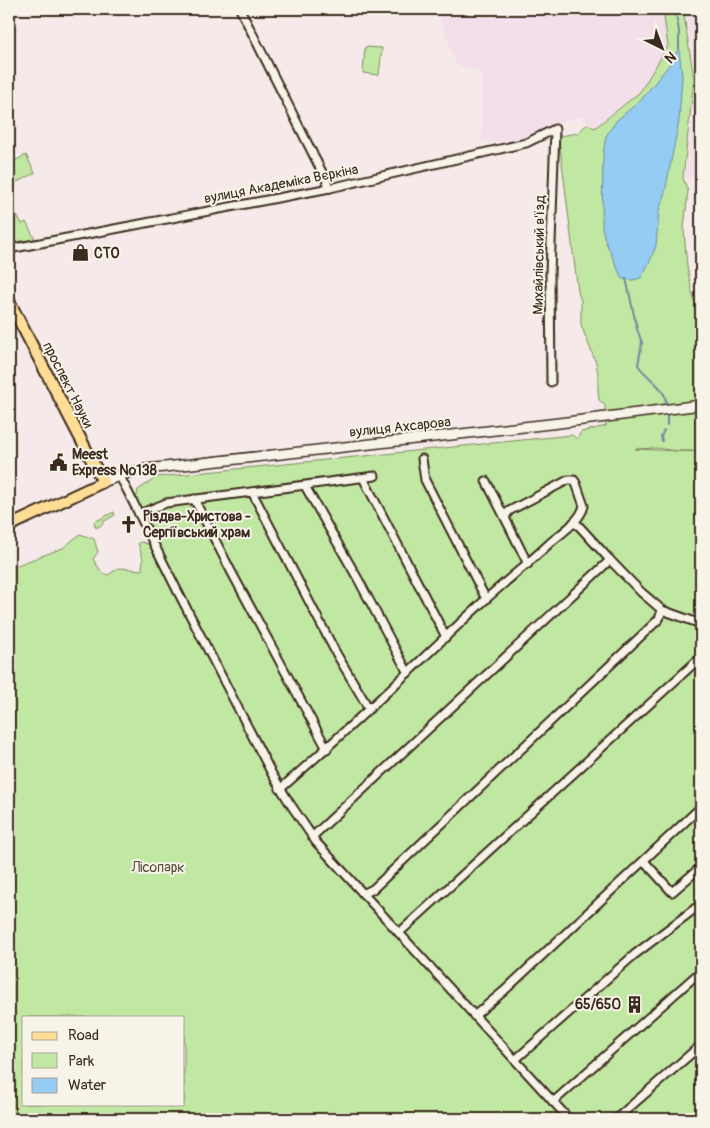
<svg xmlns="http://www.w3.org/2000/svg" width="710" height="1128" font-family="Pangolin,sans-serif">
<style>
.built{fill:#f3dfea}
.green{fill:#c1e8a2;stroke:#7e8960;fill-rule:evenodd}
.water{fill:#94ccf3;stroke:#708b9e}
.lines{fill:none;stroke-linecap:round;stroke-linejoin:round}
.stream{stroke:#708b9e;stroke-width:2}
.minor-casing{stroke:#3b2a1e;stroke-width:11}
.secondary-casing{stroke:#3b2a1e;stroke-width:12}
.primary-casing{stroke:#3b2a1e;stroke-width:14}
.minor{stroke:#f7f3e8;stroke-width:7}
.secondary{stroke:#f7f3e8;stroke-width:9}
.primary{stroke:#fedd96;stroke-width:10}
.labels{text-anchor:middle;dominant-baseline:central;stroke-width:4;stroke-linejoin:round;paint-order:stroke}
.street-label{font-size:14px;fill:#3b2a1e;stroke:#f7f3e8}
.poi-label{font-size:14px;font-weight:bold;fill:#3b2a1e;stroke:#f7f3e8;text-anchor:start}
.park-label{font-size:14px;fill:#565038;stroke:#f7f3e8}
</style>
<rect width="100%" height="100%" fill="#f5eae9"/>
<filter id="ink" filterUnits="userSpaceOnUse"><feTurbulence type="fractalNoise" baseFrequency=".02" numOctaves="2"/><feDisplacementMap in="SourceGraphic" scale="10" xChannelSelector="R" yChannelSelector="G"/><feConvolveMatrix kernelMatrix="1 2 1 2 8 2 1 2 1" color-interpolation-filters="sRGB"/></filter>
<g filter="url(#ink)">
<g class="built">
<path d="M342 9H384L383 14Z"/>
<path d="M437 9H663L668 46 640 92 595 128 581 116 567 120 524 139 482 142V73L456 64Z"/>
<path d="M685 9H701V242L691 197 693 179 685 178 696 79Z"/>
<path d="M90 246 93 257 84 259 83 256 70 259 68 250Z"/>
</g>
<g class="green">
<path d="M663 9H683L694 79 683 178 688 191 684 229 687 267 694 301 701 306V451H676L656 448 635 449 701 452V1119H9V568L63 548 80 534 94 539 98 552 93 559 102 573 108 575 119 568 142 570 143 559 138 543 142 542 150 545 154 541 136 500 138 490 157 477 572 435 577 439 581 432 606 426 605 405 599 400 598 390V373L596 363 581 325V301L578 292 559 139V136L578 133 587 124 595 128 640 92 668 46ZM24 1017H184V1104H24Z"/>
<path d="M365 47 382 48 379 75 363 73Z"/>
<path d="M26 155 35 173 9 186V164Z"/>
<path d="M9 208 10 209 13 208 22 224 26 222 35 239 9 243Z"/>
<path d="M114 512 115 515 103 522V524L96 528 94 522Z"/>
</g>
<path class="water" d="M679 48 682 76 679 121 665 192 659 211 656 246 650 261 641 278 633 280 622 279 605 240 602 227 603 154 606 136 617 120 641 100 669 65Z"/>
<g class="lines">
<g class="stream">
<path d="M675 9 679 31V50"/>
<path d="M626 278 637 329 642 343 638 365C650 382 666 385 667 408"/>
<path d="M667 412V425"/>
<path d="M662 441 661 436 664 430"/>
</g>
<defs>
<g id="minor">
<path d="M240 9 330 188"/>
<path d="M9 249 330 188 526 143 555 129 550 274 551 382"/>
<path d="M422 459 425 480 486 599"/>
<path d="M119 475 127 490 177 590 272 774 289 802 316 842 569 1119"/>
<path d="M363 478 446 637"/>
<path d="M486 481 505 518"/>
<path d="M305 486 358 579 408 673"/>
<path d="M252 492 336 653 369 709"/>
<path d="M194 499 232 573 327 749"/>
<path d="M139 514 166 503 375 476"/>
<path d="M573 523 576 524 579 526 610 560 641 592 662 610 701 624"/>
<path d="M280 789C351 728 417 663 485 600 507 580 530 562 551 542 563 532 580 521 584 506L576 483 574 480H568L509 511 507 514 505 518 528 564"/>
<path d="M312 837 610 560"/>
<path d="M644 861 672 892 701 867"/>
<path d="M363 894 373 889 659 619 662 610"/>
<path d="M399 933 701 657"/>
<path d="M474 1016 504 991 701 807"/>
<path d="M515 1060 634 955 701 904"/>
<path d="M553 1102 701 971"/>
<path d="M616 1119 701 1045"/>
</g>
<path id="secondary" d="M103 482 130 472 147 469 559 423 701 405"/>
<path id="primary" d="M9 301 103 482 9 526"/>
</defs>
<use href="#minor" class="minor-casing"/>
<use href="#secondary" class="secondary-casing"/>
<use href="#primary" class="primary-casing"/>
<use href="#minor" class="minor"/>
<use href="#secondary" class="secondary"/>
<use href="#primary" class="primary"/>
</g>
</g>
<defs>
<symbol id="shop-bare" viewBox="-9 -9 18 18"><path d="M-5-2.5h2.3a2.7 3.5 0 0 1 5.4 0H5L5.5 6h-11ZM-1.5-2.5h3a1.5 2.3 0 0 0-3 0Z" fill="#3b2a1e" stroke="#f7f3e8" stroke-width="2.5" paint-order="stroke"/></symbol>
<symbol id="civic-bare" viewBox="-9 -9 18 18"><path d="M-.6-6.5H3V-4.5H.6V-3L4-1V1h2V6H-6V1h2V-1L-.6-3ZM-1.2 2.5V6h2.4V2.5Z" fill="#3b2a1e" stroke="#f7f3e8" stroke-width="2.5" paint-order="stroke"/></symbol>
<symbol id="church-bare" viewBox="-9 -9 18 18"><path d="M-1.2-6h2.4v3.5h3.3v2.4h-3.3V6h-2.4V-.1h-3.3v-2.4h3.3Z" fill="#3b2a1e" stroke="#f7f3e8" stroke-width="2.5" paint-order="stroke"/></symbol>
<symbol id="building-bare" viewBox="-9 -9 18 18"><path d="M-4-6H4V6H1V3H-1V6H-4ZM-2.5-4.3h1.7v1.8h-1.7ZM.8-4.3h1.7v1.8H.8ZM-2.5-1h1.7V.8h-1.7ZM.8-1h1.7V.8H.8Z" fill="#3b2a1e" stroke="#f7f3e8" stroke-width="2.5" paint-order="stroke"/></symbol>
</defs>
<g fill-rule="evenodd">
<use href="#shop-bare" x="68" y="240" width="25" height="25"/>
<use href="#civic-bare" x="46" y="450" width="25" height="25"/>
<use href="#church-bare" x="116" y="512" width="25" height="25"/>
<use href="#building-bare" x="622" y="992" width="25" height="25"/>
</g>
<g class="labels">
<g class="street-label">
<text transform="translate(281 184) rotate(-11)">вулиця Академіка Вєркіна</text>
<text transform="translate(539 255) rotate(-89)">Михайлівський в'їзд</text>
<text transform="translate(68 385) rotate(63)">проспект Науки</text>
<text transform="translate(400 427) rotate(-6)">вулиця Ахсарова</text>
</g>
<g class="poi-label">
<text x="94" y="253">СТО</text>
<text x="72" y="454">Meest<tspan x="72" dy="16">Express №138</tspan></text>
<text x="143" y="516">Різдва-Христова -<tspan x="143" dy="16">Сергіївський храм</tspan></text>
<text x="621" y="1004" text-anchor="end">65/650</text>
</g>
<g class="park-label">
<text x="158" y="867">Лісопарк</text>
</g>
</g>
<rect width="710" height="1128" fill="none" stroke="#f7f3e8" stroke-width="30"/>
<rect x="15" y="15" width="680" height="1098" fill="none" stroke="#3b2a1e" stroke-width="2" filter="url(#ink)"/>
<rect x="22" y="1016" width="162" height="90" fill="#f7f3e8" stroke="#aca397"/>
<rect x="32" y="1032" width="25" height="8" fill="#fedd96" stroke="#aca397"/>
<text x="68" y="1040" font-size="15" fill="#3b2a1e">Road</text>
<rect x="32" y="1053" width="25" height="15" fill="#c1e8a2" stroke="#aca397"/>
<text x="68" y="1066" font-size="15" fill="#3b2a1e">Park</text>
<rect x="32" y="1078" width="25" height="15" fill="#94ccf3" stroke="#aca397"/>
<text x="68" y="1090" font-size="15" fill="#3b2a1e">Water</text>
<g transform="translate(662 48) rotate(138)" stroke="#f7f3e8" stroke-width="4" paint-order="stroke">
<path d="M0-4L9 19L0 12L-9 19Z" fill="#3b2a1e"/>
<text y="-8" font-size="14" font-weight="bold" text-anchor="middle" fill="#3b2a1e">N</text>
</g>
</svg>
